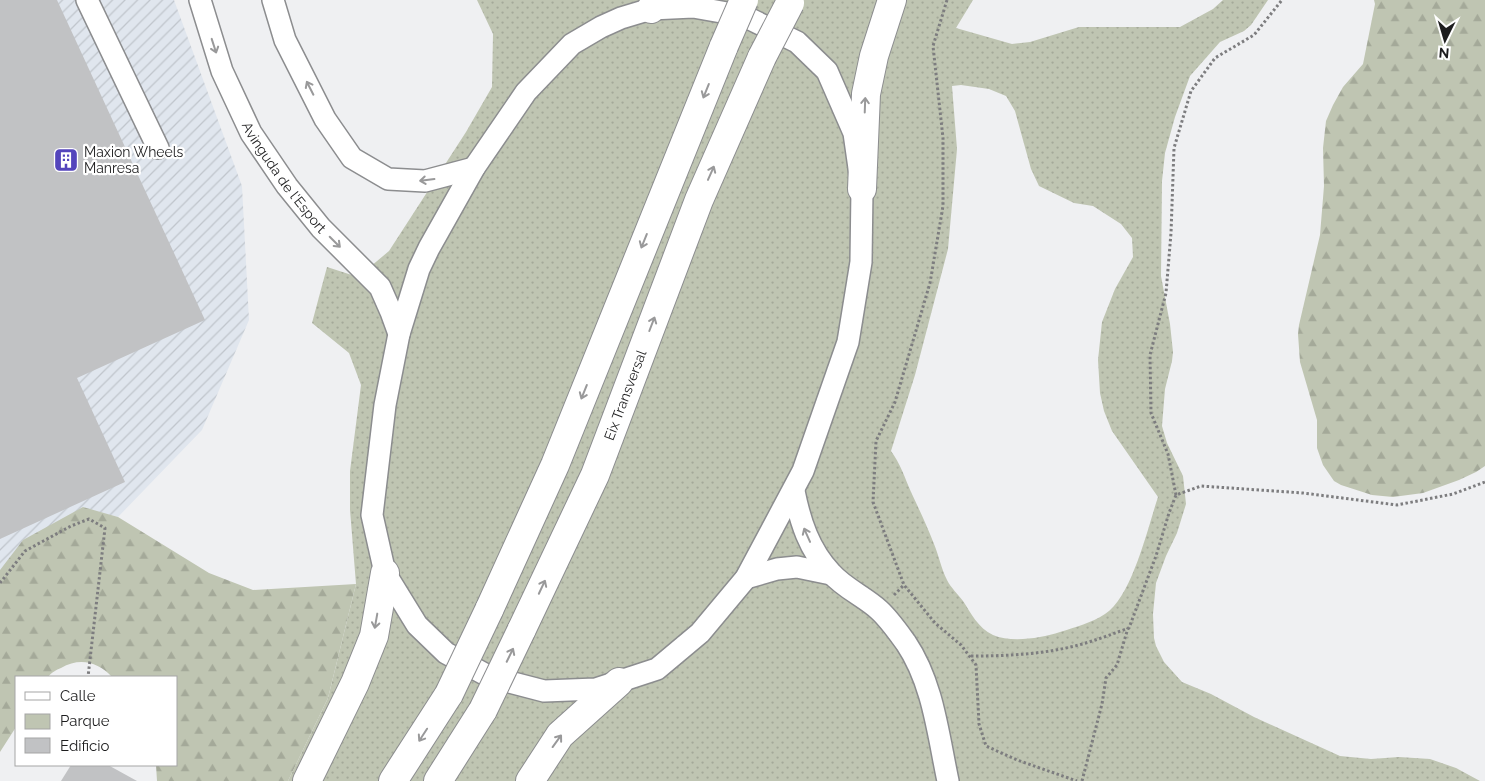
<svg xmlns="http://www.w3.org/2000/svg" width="1485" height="781" font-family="Raleway,sans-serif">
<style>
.industrial{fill:url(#industrial-furrows)}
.green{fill:url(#green-dots);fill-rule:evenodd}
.forest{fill:url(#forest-firs)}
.building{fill:#c1c2c4}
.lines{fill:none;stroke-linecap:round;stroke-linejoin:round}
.minor-casing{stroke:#8c8d8f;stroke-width:24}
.highway-casing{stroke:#8c8d8f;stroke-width:30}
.path{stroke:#7d7d7f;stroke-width:3;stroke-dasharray:2.5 2.5;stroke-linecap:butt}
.minor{stroke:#fff;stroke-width:21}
.highway{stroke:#fff;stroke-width:28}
.highway-bridge-casing{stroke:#8c8d8f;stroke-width:30;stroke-linecap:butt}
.highway-bridge{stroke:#fff;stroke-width:28}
.oneway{stroke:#99999a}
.labels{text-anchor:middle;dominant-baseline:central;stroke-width:4.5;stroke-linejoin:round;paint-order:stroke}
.poi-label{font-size:14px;fill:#1d1d1e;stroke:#fff;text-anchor:start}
.street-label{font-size:14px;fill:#1d1d1e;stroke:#fff}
</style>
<defs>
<pattern id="industrial-furrows" width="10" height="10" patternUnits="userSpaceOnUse" patternTransform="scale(1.25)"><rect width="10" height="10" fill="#e0e6ee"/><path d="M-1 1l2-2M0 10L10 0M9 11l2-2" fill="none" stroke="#c0c5cc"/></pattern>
<pattern id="green-dots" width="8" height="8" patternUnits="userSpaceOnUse" patternTransform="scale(1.25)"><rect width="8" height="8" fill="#bfc5b2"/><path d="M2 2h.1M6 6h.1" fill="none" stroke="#a4a999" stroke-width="1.8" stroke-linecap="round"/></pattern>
<pattern id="forest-firs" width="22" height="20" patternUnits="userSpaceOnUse" patternTransform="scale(1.25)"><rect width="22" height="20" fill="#bfc5b2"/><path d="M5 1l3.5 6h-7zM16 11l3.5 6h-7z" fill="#a4a999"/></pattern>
</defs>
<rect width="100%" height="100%" fill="#eff0f2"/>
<path class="industrial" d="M0 0H174L242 186 249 320 202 430 118 517 83 508 0 570Z"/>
<path class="green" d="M477 0H973L956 28 1012 44 1030 42 1079 27H1180L1213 9 1223 0H1268L1251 25 1244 31 1220 42 1190 76 1175 117 1165 153 1162 181 1161 276 1170 324 1173 352 1172 361 1165 389 1162 426 1167 443 1183 476 1186 504 1177 533 1166 556 1156 583 1153 614 1154 638 1156 646 1164 662 1182 682 1211 694 1254 717 1340 756 1371 759 1399 757 1430 759 1456 768 1480 781H288L328 698 356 584 350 510V471L361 385 349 353 312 323 327 267 358 277 389 251 466 132 492 87 493 34ZM961 85 989 89 1006 96 1015 111 1031 169 1039 186 1074 203 1093 206 1121 224 1132 238 1133 257 1115 289 1102 322 1098 360 1100 393 1104 411 1112 431 1158 497C1148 527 1132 597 1105 614 1091 623 1076 627 1060 632 1041 638 1012 643 993 635 978 628 971 613 963 601 958 594 951 588 947 580 941 568 939 556 934 544 927 526 919 509 911 492 905 478 900 463 891 451L915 375 948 249 957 149 952 86Z"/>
<g class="forest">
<path d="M1374 0H1485V466L1476 472 1459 480 1423 493 1393 497 1372 495 1341 485 1334 481 1323 465 1317 448V420L1300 362 1298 334 1299 325 1320 235 1324 186 1323 148 1326 121 1333 105 1343 87 1363 64 1375 4Z"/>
<path d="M83 507 118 517 209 573 253 590 356 584 328 698 288 781H157L156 765H176V677H112C98 662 80 657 61 668 56 670 52 672 48 677H16V727L0 752V570L23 540Z"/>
</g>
<g class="building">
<path d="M0 0H57L205 320 77 378 125 482 0 539Z"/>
<path d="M71 765H108L137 781H61Z"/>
</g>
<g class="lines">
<defs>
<g id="minor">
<path d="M87 0 158 148"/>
<path id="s1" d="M200 0 222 71 251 133 287 186 321 228 380 287 391 312 399 334"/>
<path d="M273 0 285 40 325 119 352 158 388 179 425 181 474 168"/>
<path d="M693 7 744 16 797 42 827 71 854 133 862 189 861 262 848 342 803 471 746 578 700 633 657 669 596 689 544 691 490 677 446 653 417 625 385 573 372 515 385 405 399 334 419 269 429 248 474 168 526 92 572 44 601 27 621 18 651 9Z"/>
<path d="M794 491C800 521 809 550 831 573 844 588 865 597 879 610 889 619 898 632 906 643 933 683 938 734 948 781"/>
<path d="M746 578 777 569 797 567 831 574"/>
</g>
<g id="highway">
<path d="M651 9 656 0"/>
<path d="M862 189 866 94 874 56 892 0"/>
<path d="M489 610 555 465 724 46"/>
<path id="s2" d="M521 631 595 475 699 200 762 57"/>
<path d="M307 781 355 683 374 636 385 573"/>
<path d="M393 781 449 694"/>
<path d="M438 781 483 710"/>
<path d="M530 781 560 735 619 682"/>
</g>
</defs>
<use href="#minor" class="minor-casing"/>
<use href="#highway" class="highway-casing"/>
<g class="path">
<path d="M947 0 933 46 943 138V206L930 283 895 402 876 441 873 502 904 585 935 623 961 645 976 665 979 724 986 746 1017 760 1077 781"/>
<path d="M1176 495 1168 454 1151 413 1150 355 1166 293 1171 233 1174 148 1191 91 1215 58 1254 35 1282 0"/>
<path d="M0 583 25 551 71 526 89 519 105 528 88 677"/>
<path d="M894 595 904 585"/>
<path d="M971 656C1010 656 1051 654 1089 642 1102 638 1115 633 1129 628L1156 556 1169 513 1176 495 1201 486 1303 493 1397 505 1453 494 1485 482"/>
<path d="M1082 781 1102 704 1106 678 1117 665 1128 628"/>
</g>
<use href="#minor" class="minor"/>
<use href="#highway" class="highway"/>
<defs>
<g id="highway-bridge">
<path d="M724 46 744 0"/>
<path d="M762 57 790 3"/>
<path d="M449 694 489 610"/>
<path d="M483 710 521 631"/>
</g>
</defs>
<use href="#highway-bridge" class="highway-bridge-casing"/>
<use href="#highway-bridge" class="highway-bridge"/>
</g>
<defs><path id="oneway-shaft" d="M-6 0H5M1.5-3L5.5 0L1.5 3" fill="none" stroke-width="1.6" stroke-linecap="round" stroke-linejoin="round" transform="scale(1.25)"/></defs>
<g class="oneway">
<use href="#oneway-shaft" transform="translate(214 46) rotate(72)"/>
<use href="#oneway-shaft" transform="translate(310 88) rotate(-117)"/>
<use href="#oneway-shaft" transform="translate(706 91) rotate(112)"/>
<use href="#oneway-shaft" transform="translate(865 105) rotate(-88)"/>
<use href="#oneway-shaft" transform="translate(711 173) rotate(-66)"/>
<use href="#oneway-shaft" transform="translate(427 180) rotate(173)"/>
<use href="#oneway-shaft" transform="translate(644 241) rotate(112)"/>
<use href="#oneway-shaft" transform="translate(335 242) rotate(45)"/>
<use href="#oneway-shaft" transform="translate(652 324) rotate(-69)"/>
<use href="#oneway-shaft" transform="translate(584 392) rotate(112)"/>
<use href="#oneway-shaft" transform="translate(807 535) rotate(-114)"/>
<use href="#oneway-shaft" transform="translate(542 587) rotate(-65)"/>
<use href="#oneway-shaft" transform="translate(376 621) rotate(100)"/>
<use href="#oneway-shaft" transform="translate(510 655) rotate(-64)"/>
<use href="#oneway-shaft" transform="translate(423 735) rotate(123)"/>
<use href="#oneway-shaft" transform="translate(557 741) rotate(-54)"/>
</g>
<defs>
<symbol id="building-square" viewBox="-11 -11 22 22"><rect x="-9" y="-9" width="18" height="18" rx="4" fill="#5445bc" stroke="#fff"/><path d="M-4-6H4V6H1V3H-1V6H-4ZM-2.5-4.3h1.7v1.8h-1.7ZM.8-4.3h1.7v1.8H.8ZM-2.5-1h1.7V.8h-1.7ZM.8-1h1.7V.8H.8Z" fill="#fff"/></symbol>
</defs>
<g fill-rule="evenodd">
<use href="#building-square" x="52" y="146" width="28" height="28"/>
</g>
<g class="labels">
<g class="poi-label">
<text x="84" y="152">Maxion Wheels<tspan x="84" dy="16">Manresa</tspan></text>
</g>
<g class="street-label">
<text stroke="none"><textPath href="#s1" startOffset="198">Avinguda de l'Esport</textPath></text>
<text stroke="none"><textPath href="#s2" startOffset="258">Eix Transversal</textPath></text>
</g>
</g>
<rect x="15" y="676" width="162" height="90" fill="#ffffff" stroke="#a5a5a5"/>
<rect x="25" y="692" width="25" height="8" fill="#ffffff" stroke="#a5a5a5"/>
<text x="60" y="701" font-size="15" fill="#1d1d1e">Calle</text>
<rect x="25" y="714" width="25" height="15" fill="#bfc5b2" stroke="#a5a5a5"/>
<text x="60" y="726" font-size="15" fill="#1d1d1e">Parque</text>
<rect x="25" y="738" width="25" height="15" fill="#c1c2c4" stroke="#a5a5a5"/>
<text x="60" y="751" font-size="15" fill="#1d1d1e">Edificio</text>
<g transform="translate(1445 40) rotate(185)" stroke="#ffffff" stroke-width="4" paint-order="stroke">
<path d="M0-4L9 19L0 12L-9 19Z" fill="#1d1d1e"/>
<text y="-8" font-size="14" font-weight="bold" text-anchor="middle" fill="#1d1d1e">N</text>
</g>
</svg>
